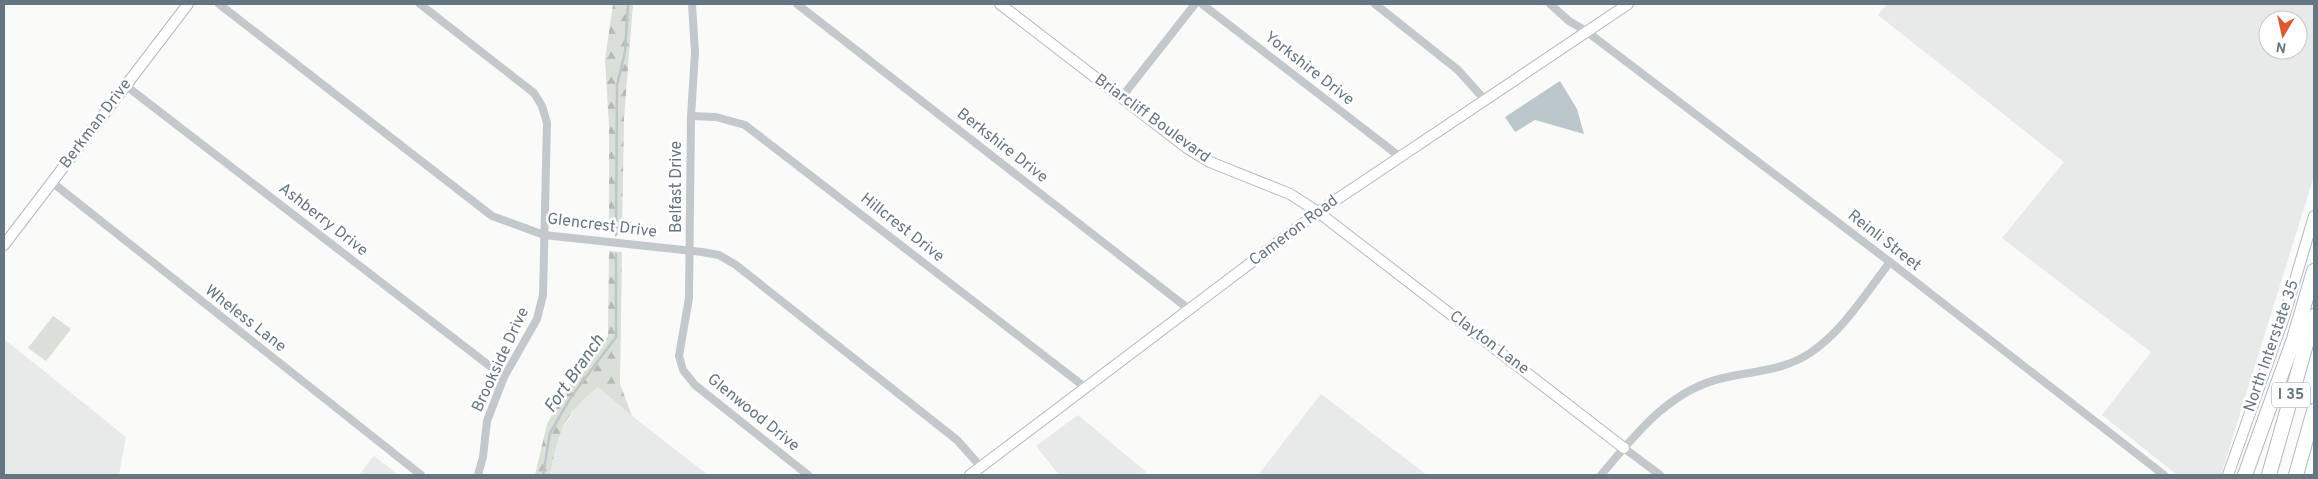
<svg xmlns="http://www.w3.org/2000/svg" width="2318" height="479" font-family="Overpass,sans-serif">
<style>
.built{fill:#e8e9e9;fill-rule:evenodd}
.green{fill:#dadfd7}
.forest{fill:url(#forest-firs)}
.water{fill:#bbc7cb}
.lines{fill:none;stroke-linecap:round;stroke-linejoin:round}
.stream{stroke:#bbc7cb;stroke-width:2.5}
.secondary-casing{stroke:#b3babf;stroke-width:12}
.highway-casing{stroke:#b4b9bd;stroke-width:16}
.street{stroke:#c3c8cc;stroke-width:8}
.secondary{stroke:#fff;stroke-width:10}
.highway{stroke:#fff;stroke-width:14}
.labels{text-anchor:middle;dominant-baseline:central;stroke-width:5;stroke-linejoin:round;paint-order:stroke}
.shield{fill:#fff;stroke:#939fa8;stroke-width:1}
.shield-label{font-size:15px;font-weight:bold;fill:#657683}
.street-label{font-size:16px;fill:#657683;stroke:#fff}
.water-label{font-size:18px;font-style:italic;fill:#60757c;stroke:#fff}
</style>
<defs>
<pattern id="forest-firs" width="22" height="20" patternUnits="userSpaceOnUse" patternTransform="scale(1.25)"><rect width="22" height="20" fill="#dadfd7"/><path d="M5 1l3.5 6h-7zM16 11l3.5 6h-7z" fill="#b4b9b4"/></pattern>
</defs>
<rect width="100%" height="100%" fill="#fafaf8"/>
<g class="built">
<path d="M1887 4H2314V176L2221 475H2177L2102 415 2151 352 2002 238 2064 162 1878 15ZM2268 20H2298V50H2268Z"/>
<path d="M4 339 126 437 119 475H4Z"/>
<path d="M598 387 632 416 708 475H550L557 437 579 403Z"/>
<path d="M1321 394 1427 475H1258Z"/>
<path d="M1078 415 1146 472 1142 475H1059L1036 446Z"/>
<path d="M374 456 398 475H359Z"/>
</g>
<path class="green" d="M53 316 71 329 46 361 28 348Z"/>
<g class="forest">
<path d="M613 4H633L624 118 622 235 609 233V126L605 60Z"/>
<path d="M609 251 622 252 620 384 632 416 598 387C563 415 558 433 550 475H535L547 424 566 390 608 336Z"/>
</g>
<path class="water" d="M1560 81 1577 109 1584 134 1535 120 1515 132 1505 117Z"/>
<g class="lines">
<g class="stream">
<path d="M616 235 617 85 625 52 628 4"/>
<path d="M543 475 550 433 571 397 616 337V254"/>
</g>
<defs>
<g id="secondary">
<path d="M1000 4 1187 148 1210 162 1290 194 1318 212 1624 448"/>
<path d="M4 245 188 4"/>
<path d="M970 475 1318 212 1628 4"/>
<path d="M2228 475 2284 317 2314 216"/>
</g>
<g id="highway">
<path d="M2245 475 2294 339 2314 271"/>
<path d="M2269 475 2314 316"/>
<path d="M2296 475 2314 411"/>
</g>
</defs>
<use href="#secondary" class="secondary-casing"/>
<use href="#highway" class="highway-casing"/>
<g class="street">
<path d="M219 4 492 216 544 235 702 252 719 255 736 265 957 440 981 467"/>
<path d="M420 4 534 93 542 106 547 123 543 295 537 319 504 377 487 421 483 457 478 475"/>
<path d="M692 4 695 53 691 116 689 298 679 356 683 370 695 385 808 475"/>
<path d="M797 4 1190 310"/>
<path d="M1202 4 1399 156"/>
<path d="M1375 4 1458 70 1484 99"/>
<path d="M1550 4 1569 21 1586 31 1890 262 2164 475"/>
<path d="M125 85 504 377"/>
<path d="M1121 98 1195 4"/>
<path d="M691 116 716 117 745 125 1086 388"/>
<path d="M53 183 421 475"/>
<path d="M1624 448 1660 475"/>
<path d="M1601 475C1635 435 1669 390 1723 378 1753 371 1783 371 1810 353 1843 331 1866 293 1890 262"/>
</g>
<use href="#secondary" class="secondary"/>
<use href="#highway" class="highway"/>
</g>
<g class="labels">
<rect class="shield" x="2272" y="382.5" width="38" height="25" rx="4"/>
<g class="shield-label">
<text x="2291" y="395">I 35</text>
</g>
<g class="street-label">
<text transform="translate(1309 69) rotate(38)">Yorkshire Drive</text>
<text transform="translate(1152 119) rotate(36)">Briarcliff Boulevard</text>
<text transform="translate(96 124) rotate(-53)">Berkman Drive</text>
<text transform="translate(1002 146) rotate(38)">Berkshire Drive</text>
<text transform="translate(677 187) rotate(-90)">Belfast Drive</text>
<text transform="translate(323 220) rotate(38)">Ashberry Drive</text>
<text transform="translate(602 226) rotate(7)">Glencrest Drive</text>
<text transform="translate(902 228) rotate(38)">Hillcrest Drive</text>
<text transform="translate(1294 231) rotate(-37)">Cameron Road</text>
<text transform="translate(1884 241) rotate(38)">Reinli Street</text>
<text transform="translate(245 319) rotate(38)">Wheless Lane</text>
<text transform="translate(1489 343) rotate(37)">Clayton Lane</text>
<text transform="translate(2272 346) rotate(-71)">North Interstate 35</text>
<text transform="translate(501 360) rotate(-65)">Brookside Drive</text>
<text transform="translate(753 413) rotate(39)">Glenwood Drive</text>
</g>
<g class="water-label">
<text transform="translate(575 374) rotate(-55)">Fort Branch</text>
</g>
</g>
<rect width="2318" height="479" fill="none" stroke="#657683" stroke-width="10"/>
<g transform="translate(2283 35) rotate(189)"><circle r="24" fill="#ffffff" stroke="#c1c8cd"/>
<path d="M0-4L9 19L0 12L-9 19Z" fill="#e4572e"/>
<text y="-8" font-size="14" font-weight="bold" text-anchor="middle" fill="#657683">N</text>
</g>
</svg>
